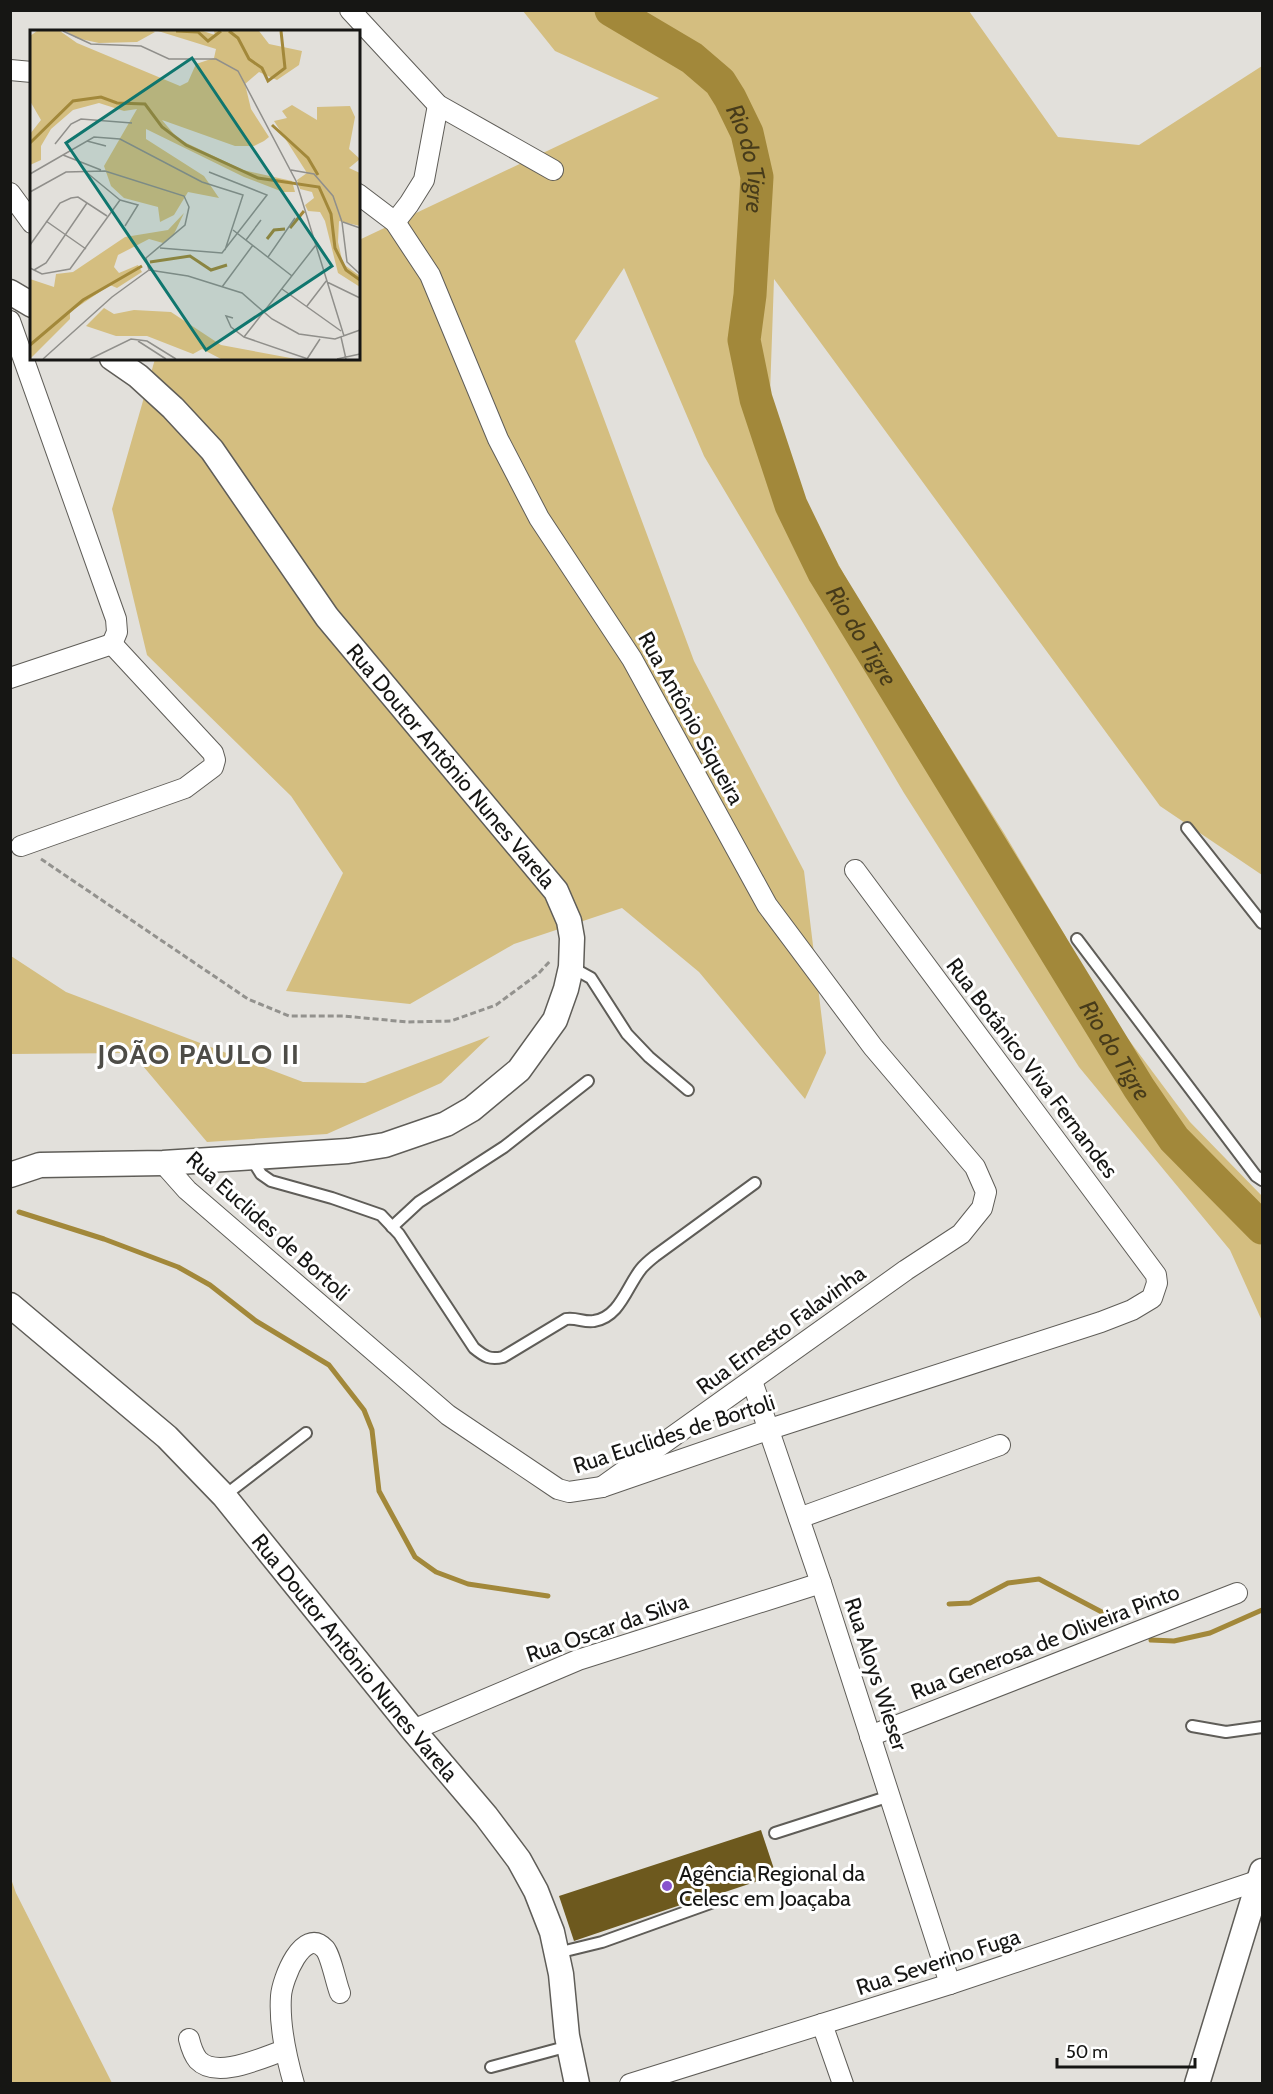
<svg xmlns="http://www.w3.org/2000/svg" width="1273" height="2094" font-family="Cabin,sans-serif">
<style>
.green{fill:#d4be80}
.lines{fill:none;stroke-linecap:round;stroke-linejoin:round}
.stream{stroke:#a2883a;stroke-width:5}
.river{stroke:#a2883a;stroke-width:33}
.building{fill:#6d591e}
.service-casing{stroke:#5f5d58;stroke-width:14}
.minor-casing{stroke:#5f5d58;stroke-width:22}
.tertiary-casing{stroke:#5f5d58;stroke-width:27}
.path{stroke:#93928e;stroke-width:3;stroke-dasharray:6 3;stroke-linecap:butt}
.service{stroke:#fff;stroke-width:10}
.minor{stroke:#fff;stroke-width:20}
.tertiary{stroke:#fff;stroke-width:24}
.poi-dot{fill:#8854cd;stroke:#fff;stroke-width:2}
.labels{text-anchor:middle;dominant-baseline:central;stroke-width:6;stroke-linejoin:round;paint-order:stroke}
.street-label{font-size:22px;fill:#161614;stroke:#fff}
.poi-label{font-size:22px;fill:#161614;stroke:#fff;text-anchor:start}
.water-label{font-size:24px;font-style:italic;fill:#473b1a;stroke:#fff}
.district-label{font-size:28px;font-weight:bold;letter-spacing:1.5px;fill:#4d4c47;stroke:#fff}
.inset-river{fill:none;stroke:#a2883a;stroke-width:3}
.inset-road{fill:none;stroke:#908f8b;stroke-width:1.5}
.view{fill:#0f766e;fill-opacity:0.15;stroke:#0f766e;stroke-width:3}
.inset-edge{fill:none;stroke:#161614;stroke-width:3}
</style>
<rect width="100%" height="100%" fill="#e2e0db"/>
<g class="green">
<path d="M523 11H969L1058 137 1139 145 1262 66V875L1160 806 774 279 770 394 799 491 856 597 1004 833 1066 937 1068 955 1101 1013 1114 1020 1190 1122 1262 1196V1321L1230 1250 1079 1067 904 793 704 456 624 268 575 341 694 661 804 871 826 1053 805 1099 699 972 622 908 514 944 410 1004 286 991 343 873 291 796 147 655 112 509 155 359 358 358 359 240 659 98 555 51Z"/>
<path d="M11 956 66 992 303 1082 365 1083 490 1036 441 1083 327 1134 207 1142 132 1053 11 1054Z"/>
<path d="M10 1876 16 1893 112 2083H11Z"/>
</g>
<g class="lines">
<g class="stream">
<path d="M19 1212 104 1239 178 1267 210 1285 256 1321 329 1365 364 1410 372 1430 379 1491 415 1557 436 1572 468 1584 548 1596"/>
<path d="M949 1604 970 1603 1008 1583 1039 1579 1117 1620"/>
<path d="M1151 1640 1174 1641 1210 1633 1262 1610"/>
</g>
<path class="river" id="s1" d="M611 10 692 58 720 82 730 98 747 133 757 177 750 295 744 340 756 399 791 505 824 573 1139 1088 1174 1139 1262 1228"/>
</g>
<path class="building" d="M761 1830 776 1875 722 1893H716L574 1941 559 1896Z"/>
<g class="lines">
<defs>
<g id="service">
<path d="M1187 828 1262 923"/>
<path d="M1077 939 1256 1176 1262 1180"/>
<path d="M571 967 591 978 627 1034 649 1057 688 1090"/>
<path d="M251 1158 261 1174 271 1181 332 1198 381 1215 399 1234 474 1348C485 1357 490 1360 503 1357L566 1319C576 1317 585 1323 594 1321 620 1317 627 1286 641 1269 645 1264 650 1260 655 1256L755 1183"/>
<path d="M392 1227 419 1202 504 1147 588 1081"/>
<path d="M224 1496 306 1433"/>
<path d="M1192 1726 1226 1732 1262 1727"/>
<path d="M775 1833 890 1796"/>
<path d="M557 1953 602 1942 719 1900"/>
<path d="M491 2067 569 2046"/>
</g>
<g id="minor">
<path d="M350 10 438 105 553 170"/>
<path d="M10 70 32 72"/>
<path d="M10 193 32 223"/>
<path d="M358 194 395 222 430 275 498 439 539 518 632 659 767 905 873 1047 975 1167 986 1192 982 1208 961 1234 906 1270 602 1487"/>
<path d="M395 222 409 204 424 180 438 105"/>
<path d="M10 321 116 619 117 632 112 644"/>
<path d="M10 678 112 644"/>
<path d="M21 846 185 788 213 767 215 760 213 753 112 644"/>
<path d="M163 1163 187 1190 448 1415 558 1489 569 1492 602 1487 770 1429 1101 1322 1132 1310 1152 1298 1157 1283 1156 1275 855 870"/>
<path d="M752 1381 821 1583 950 1984"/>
<path d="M799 1518 1000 1445"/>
<path d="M413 1730 578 1660 821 1583"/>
<path d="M870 1736 1237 1593"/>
<path d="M822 2024 843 2084"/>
<path d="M189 2039C191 2047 193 2054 198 2060 217 2080 263 2057 285 2050"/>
<path d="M294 2084C286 2056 279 2026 281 1996 282 1980 303 1925 325 1949 331 1956 336 1983 340 1993"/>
<path d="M630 2084 950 1984 1260 1880"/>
</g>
<g id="tertiary">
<path d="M10 292 32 305"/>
<path d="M10 1175 40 1165 163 1163 348 1151 385 1145 446 1124 472 1109 519 1070 555 1020 566 989 571 967 572 938 569 921 556 891 327 617 212 450 173 408 138 376 112 358"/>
<path id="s2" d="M10 1305 167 1437 224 1496 413 1730 486 1816 519 1860 536 1891 552 1932 561 1974 567 2036 577 2084"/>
<path d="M1197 2084 1262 1871"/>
</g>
</defs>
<use href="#service" class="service-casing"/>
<use href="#minor" class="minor-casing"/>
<use href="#tertiary" class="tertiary-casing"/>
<path class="path" d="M41 859 248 999 289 1016H343L408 1022 451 1021 496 1005 538 974 551 960"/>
<use href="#service" class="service"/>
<use href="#minor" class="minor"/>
<use href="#tertiary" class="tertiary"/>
</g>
<circle class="poi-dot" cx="667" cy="1886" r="6"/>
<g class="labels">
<g class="street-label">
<text transform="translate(691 718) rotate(61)">Rua Antônio Siqueira</text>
<text transform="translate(451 766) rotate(50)">Rua Doutor Antônio Nunes Varela</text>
<text transform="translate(1032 1068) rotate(53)">Rua Botânico Viva Fernandes</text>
<text transform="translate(268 1226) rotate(42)">Rua Euclides de Bortoli</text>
<text transform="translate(781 1330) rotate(-36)">Rua Ernesto Falavinha</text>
<text transform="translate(674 1434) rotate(-18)">Rua Euclides de Bortoli</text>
<text transform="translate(607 1628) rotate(-19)">Rua Oscar da Silva</text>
<text transform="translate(1045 1642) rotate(-21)">Rua Generosa de Oliveira Pinto</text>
<text stroke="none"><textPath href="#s2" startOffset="495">Rua Doutor Antônio Nunes Varela</textPath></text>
<text transform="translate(876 1674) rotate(72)">Rua Aloys Wieser</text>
<text transform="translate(938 1962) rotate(-18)">Rua Severino Fuga</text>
</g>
<g class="poi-label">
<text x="679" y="1873">Agência Regional da<tspan x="679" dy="25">Celesc em Joaçaba</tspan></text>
</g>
<g class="water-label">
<text stroke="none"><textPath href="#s1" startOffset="214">Rio do Tigre</textPath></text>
<text stroke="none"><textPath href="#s1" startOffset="718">Rio do Tigre</textPath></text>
<text stroke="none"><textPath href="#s1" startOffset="1204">Rio do Tigre</textPath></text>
</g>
<g class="district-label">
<text x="199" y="1054">JOÃO PAULO II</text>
</g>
</g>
<g transform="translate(30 30)">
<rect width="330" height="330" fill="#e2e0db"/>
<path d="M7 1H30L47 13 150 56 158 52 166 34 184 28 186 19 128 1H173L185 5 184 1H229L239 14 272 21 269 35 247 50 229 42 215 54 221 79 239 107 234 111 224 116H205L132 90 148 109 213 140 262 151 265 162H253L214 147 116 99V109L174 146 189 168 158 162 144 185 130 192 128 177 94 168 81 156 74 136 107 79 94 81 69 73 43 80 21 99 11 116V130L0 135V104L11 90 0 71V6ZM36 1H122L125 2 107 12 69 13 46 8ZM262 75 287 90V77L320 76 325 87 319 119 330 129 319 138 330 143V196L309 191 308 212 313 234 330 246V257L308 243 295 191 290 182 278 181 275 175 284 168 282 162 270 159 267 150 277 143 244 91 257 88 252 81ZM154 183 144 204 133 213 119 209 88 225 84 237 89 243 108 235 112 242 87 258 80 255 40 282V289L0 329V249L24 257 26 244 43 242 95 207 138 200ZM74 278 84 284 104 280 141 282 191 315 266 329H191L172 319 163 324 117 306H86L56 296Z" fill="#d4be80"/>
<path class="inset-river" d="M146 1 168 2 178 11 191 1M199 1 208 8 219 29 232 38 238 51 255 38 251 1M242 95 278 128 288 145M0 113 43 71 71 67 87 73 115 74 132 97 156 115 228 148 289 157 301 184 305 218 316 240 330 250M260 198 274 181M237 209 244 200 255 199M120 232 160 226 181 240 197 235M0 315 53 270 112 236"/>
<path class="inset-road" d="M33 1 61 14 111 16 139 29H186L208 41 266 151 314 306M57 111 76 116M25 114 41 94 51 89 102 93M33 125 71 140M261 140 284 144 303 166 312 192 317 232 330 244M56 142 90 170M0 144 64 107 90 109 172 152 213 165 195 220M0 162 36 142 75 141 154 166 159 177 155 195 116 228 119 240M90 170 108 175 95 196M16 191 56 219M313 192 330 198M203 200 262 246M216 210 231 190M0 215 30 173 41 168 48 167 77 186M130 218 192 223 237 165 179 142M238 227 265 188M0 238 12 244 40 239 90 170M4 240 16 233 57 173M119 240 158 246 212 263 242 289 269 304 305 309 330 300M297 252 330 268M192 257 223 215M252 259 311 301M277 276 297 250M203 288 196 286 201 297 214 307 278 329M214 307 286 215M311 307 316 329M108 311 136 329M13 329 82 267 119 240M60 329 101 309 117 311 146 329M277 329 290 309M307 329 330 324"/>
<path class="view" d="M162 28 302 236 176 320 36 113Z"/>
<rect width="330" height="330" class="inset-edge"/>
</g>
<rect width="1273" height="2094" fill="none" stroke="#161614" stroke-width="24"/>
<path d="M1057 2058v9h138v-9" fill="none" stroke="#161614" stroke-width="3"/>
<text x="1066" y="2058" font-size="18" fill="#161614" stroke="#ffffff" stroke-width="4.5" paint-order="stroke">50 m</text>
</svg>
